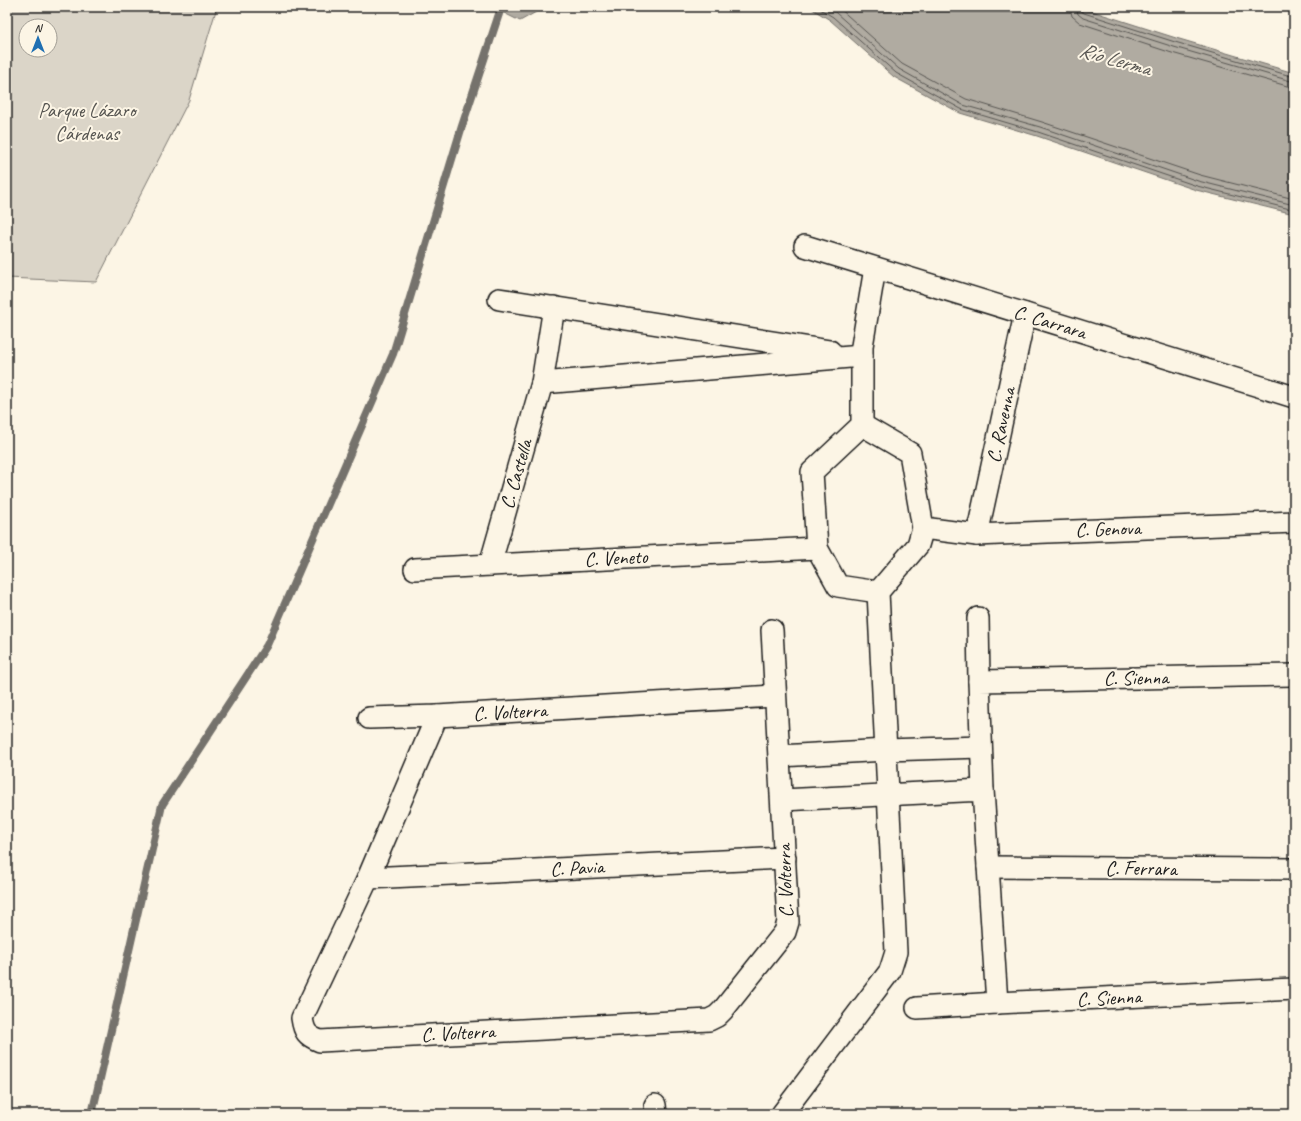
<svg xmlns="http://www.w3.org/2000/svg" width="1301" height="1121" font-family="Caveat,sans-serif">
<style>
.green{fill:#dbd5c8;stroke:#7c7872;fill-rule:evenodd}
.water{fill:#b0aba1;stroke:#75726c}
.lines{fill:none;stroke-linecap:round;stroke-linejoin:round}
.shore{stroke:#575551;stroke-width:1}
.stream{stroke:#75726c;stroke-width:8}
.street-casing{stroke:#1c1c1c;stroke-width:24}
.street{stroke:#fcf5e5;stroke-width:21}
.labels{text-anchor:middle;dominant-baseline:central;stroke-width:4;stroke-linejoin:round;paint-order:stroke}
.park-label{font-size:20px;fill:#555450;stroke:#fcf5e5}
.street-label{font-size:20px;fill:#1c1c1c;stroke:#fcf5e5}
.water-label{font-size:21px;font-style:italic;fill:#575551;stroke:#fcf5e5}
</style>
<rect width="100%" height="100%" fill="#fcf5e5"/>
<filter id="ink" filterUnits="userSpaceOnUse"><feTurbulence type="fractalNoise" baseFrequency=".025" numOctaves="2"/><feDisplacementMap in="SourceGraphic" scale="8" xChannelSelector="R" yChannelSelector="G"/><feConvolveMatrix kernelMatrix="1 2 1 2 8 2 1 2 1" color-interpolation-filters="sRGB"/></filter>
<g filter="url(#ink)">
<path class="green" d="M7 7H217L189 100 96 282 7 278ZM26 26H50V50H26Z"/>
<g class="water">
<path d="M498 7H541L536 12 520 21 500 11Z"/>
<path d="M809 7H1079L1176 38 1294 73V214L1196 190 1037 136 960 113 894 77 830 20Z"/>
</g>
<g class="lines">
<g class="shore">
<path d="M817 7 833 17 896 73 961 109 1038 132 1197 186 1294 210"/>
<path d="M827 7 836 13 899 69 963 105 1040 127 1198 181 1294 205"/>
<path d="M838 7 902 64 966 99 1042 122 1200 175 1294 199"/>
<path d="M1070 7 1072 16 1080 23 1172 53 1294 88"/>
<path d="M1076 7 1078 14 1083 18 1174 47 1294 82"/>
<path d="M1081 7V11L1084 13 1175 42 1294 77"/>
</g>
<path class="stream" d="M92 1114 162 805 267 645 393 354 462 126 500 11"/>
<defs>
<g id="street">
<path d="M805 246 1294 397"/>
<path d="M875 268 862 346V425L812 472 817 548 838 586 878 592"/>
<path d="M499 299 830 351"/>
<path d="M554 307 542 383 862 356"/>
<path d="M923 528 977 535 1294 522"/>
<path d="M977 535 1025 314"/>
<path d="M490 565 542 383"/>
<path d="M415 569 817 548"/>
<path d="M978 618 979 681"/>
<path d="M437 716 368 878 302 1018C304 1032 307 1036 320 1041L709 1020 717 1016 723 1010 785 932 788 922 772 630"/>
<path d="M369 718 437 716 775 696"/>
<path d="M780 756 886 750 981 747"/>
<path d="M983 790 979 681 1294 675"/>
<path d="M782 800 983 790 997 1003 1294 989"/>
<path d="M988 867 1294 869"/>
<path d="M368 878 785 858"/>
<path d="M917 1008 997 1003"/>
<path d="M655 1105 656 1114"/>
<path d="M782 1114 890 971 896 952 878 592 918 545 923 528 910 453 862 425"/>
</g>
</defs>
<use href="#street" class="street-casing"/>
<use href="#street" class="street"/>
</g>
</g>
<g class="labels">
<g class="park-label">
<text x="87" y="110">Parque Lázaro<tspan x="87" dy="23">Cárdenas</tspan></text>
</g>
<g class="street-label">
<text transform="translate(1050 322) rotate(17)">C. Carrara</text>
<text transform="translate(1001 425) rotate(-78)">C. Ravenna</text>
<text transform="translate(516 474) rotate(-74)">C. Castella</text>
<text transform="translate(1108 529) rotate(-2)">C. Genova</text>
<text transform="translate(616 558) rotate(-3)">C. Veneto</text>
<text transform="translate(1136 678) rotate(-1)">C. Sienna</text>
<text transform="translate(510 712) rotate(-3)">C. Volterra</text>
<text transform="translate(577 868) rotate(-3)">C. Pavia</text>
<text x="1141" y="868">C. Ferrara</text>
<text transform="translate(785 881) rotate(-92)">C. Volterra</text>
<text transform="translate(1109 998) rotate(-3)">C. Sienna</text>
<text transform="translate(458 1033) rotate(-3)">C. Volterra</text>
</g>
<g class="water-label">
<text transform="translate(1115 59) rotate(16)">Río Lerma</text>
</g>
</g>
<rect width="1301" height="1121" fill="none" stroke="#fcf5e5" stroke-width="24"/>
<rect x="12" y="12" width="1277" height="1097" fill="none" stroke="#1c1c1c" stroke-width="1.5" filter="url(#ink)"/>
<g transform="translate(38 38)"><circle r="19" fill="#fcf5e5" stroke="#a29e95"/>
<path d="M0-3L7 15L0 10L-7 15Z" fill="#1f6fb2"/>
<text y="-6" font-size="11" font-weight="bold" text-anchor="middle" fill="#1c1c1c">N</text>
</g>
</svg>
